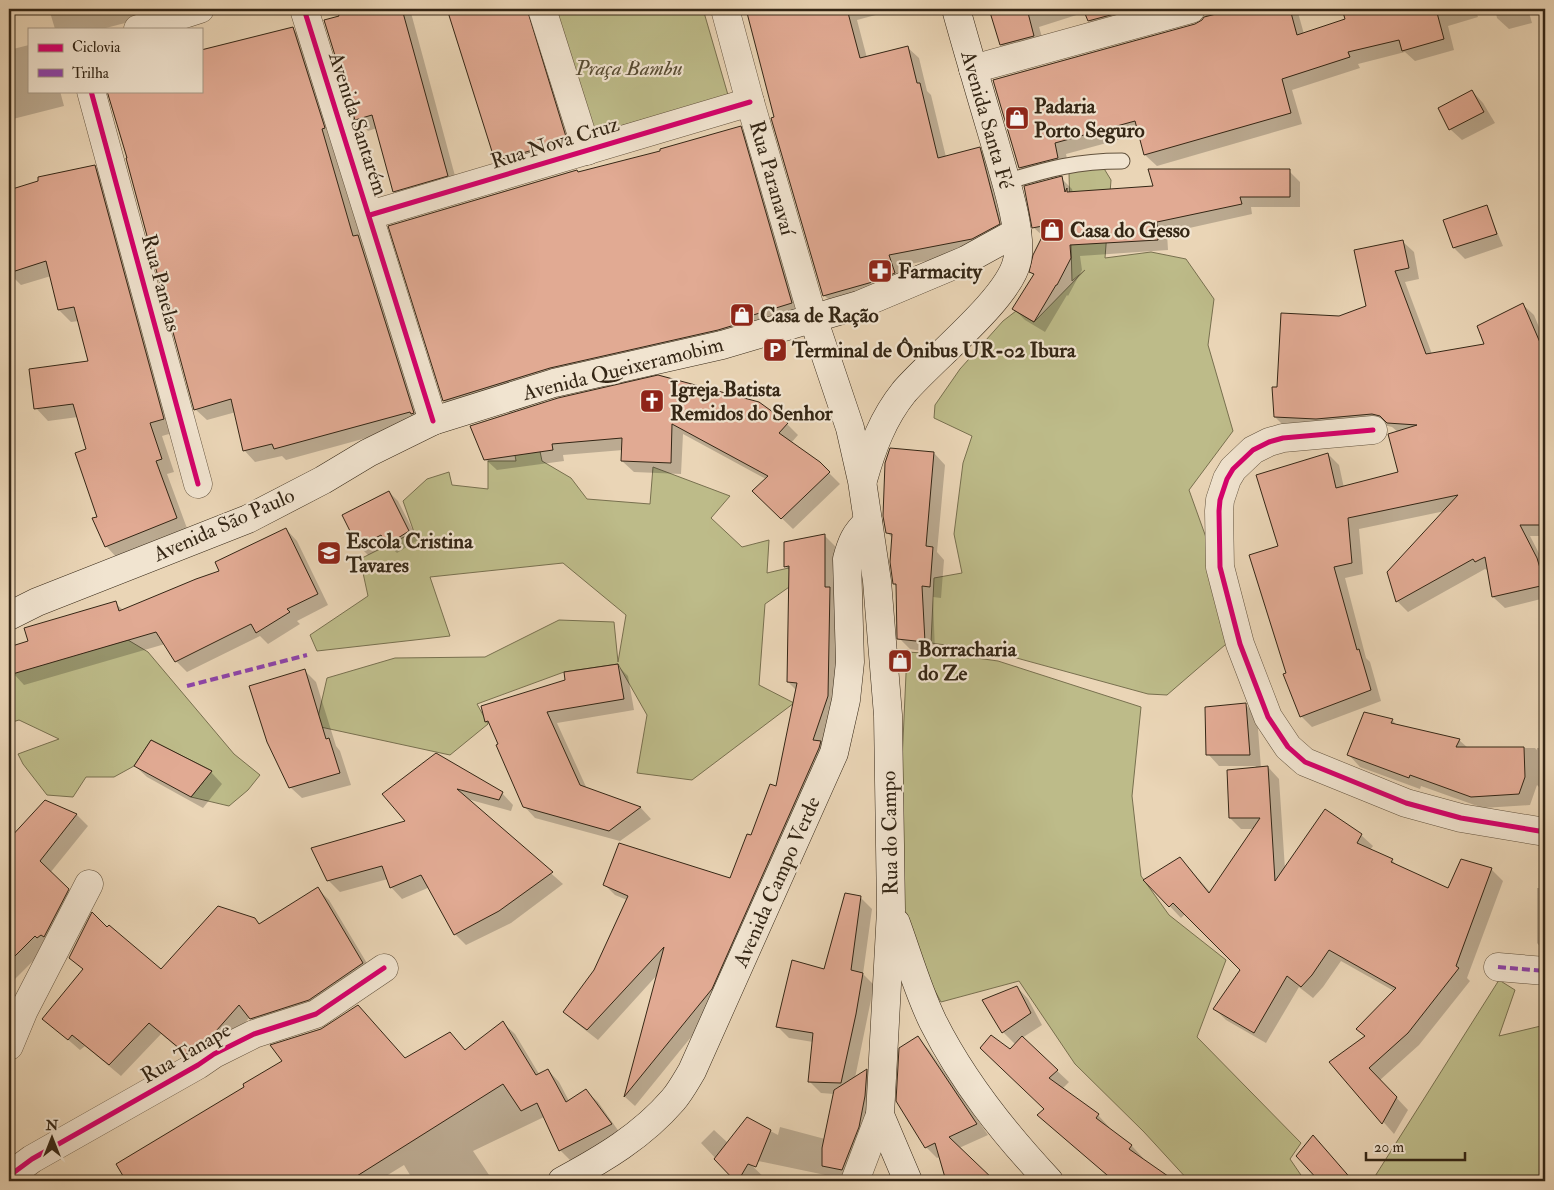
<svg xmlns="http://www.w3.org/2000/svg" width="1554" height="1190" font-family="'IM FELL Double Pica',serif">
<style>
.green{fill:#bdbb89;stroke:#78704f}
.shadow{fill:#0003}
.building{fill:#e1aa93;stroke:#342615}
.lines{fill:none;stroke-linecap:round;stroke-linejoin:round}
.lane-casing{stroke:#62523d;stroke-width:17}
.street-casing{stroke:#62523d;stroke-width:29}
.secondary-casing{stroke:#342615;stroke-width:29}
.lane{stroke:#f1e4d0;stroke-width:15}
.street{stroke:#f1e4d0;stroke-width:28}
.secondary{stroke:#f1e4d0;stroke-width:28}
.quiet{stroke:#8e44ad;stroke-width:4;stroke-dasharray:8 4;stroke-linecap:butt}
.cycleway-casing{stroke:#f1e4d0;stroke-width:8}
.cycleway{stroke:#d6006c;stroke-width:5}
.labels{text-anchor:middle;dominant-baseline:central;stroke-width:4.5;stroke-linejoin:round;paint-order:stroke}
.park-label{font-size:21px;font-style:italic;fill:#564b32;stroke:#f1e4d0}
.poi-label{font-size:21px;font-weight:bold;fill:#342615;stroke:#f1e4d0;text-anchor:start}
.street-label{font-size:21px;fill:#342615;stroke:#f1e4d0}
</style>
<rect width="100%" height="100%" fill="#ead5b6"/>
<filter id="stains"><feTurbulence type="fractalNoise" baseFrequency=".004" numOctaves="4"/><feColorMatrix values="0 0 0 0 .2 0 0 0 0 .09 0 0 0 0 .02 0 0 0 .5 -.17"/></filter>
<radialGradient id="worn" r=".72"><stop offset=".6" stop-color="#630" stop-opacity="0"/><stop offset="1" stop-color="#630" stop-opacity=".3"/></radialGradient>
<g class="green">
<path d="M549 9H703L728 95 593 134Z"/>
<path d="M1100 162 1111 180 1105 258 1151 252 1186 259 1214 299 1208 345 1233 431 1189 490 1240 632 1167 695 1148 694 991 651 931 643 934 578 962 573 954 534 963 463 972 436 934 418 935 405 960 369 1003 321 1016 311 1034 322 1085 270 1072 281 1069 173Z"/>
<path d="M532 413 542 461 571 478 587 499 650 504 653 467 730 496 711 518 742 547 769 540 767 573 797 566 792 585 765 604 759 685 794 703 692 780 637 773 647 715 618 664 564 672 477 704 488 724 450 755 316 726 327 678 395 658 485 657 559 620 614 622 618 662 626 615 563 563 430 577 450 636 317 651 310 635 368 596 360 559 414 532 403 501 427 479 449 472 452 485 488 489V461H516L515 455Z"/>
<path d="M128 640 148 652 234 754 260 775 248 790 229 806 191 797 212 771 151 740 134 766 114 777H86L73 797 47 795 23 764 18 754 59 739 19 720 9 723V664L11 673Z"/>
<path d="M907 652 955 655 998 661 1141 707 1132 796 1141 876 1169 915 1226 960 1197 1037 1301 1143 1290 1159 1305 1181H1189L1144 1132 1075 1064 1019 981 941 1002 895 917Z"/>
<path d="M1499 980 1515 990 1499 1036 1545 1025V1181H1372Z"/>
</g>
<g class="shadow">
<path d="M49 9H179L102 29H55Z"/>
<path d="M337 9H410L458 187 406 203 394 191 377 128 368 131 356 119Z"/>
<path d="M449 9H542L578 151 508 172 496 161Z"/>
<path d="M746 9H898L857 20 867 58 907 47 919 58 927 91 931 95 946 157 979 148 990 159 1010 235 983 250 900 266 905 284 835 306 824 295Z"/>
<path d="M990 9H1184L1100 32 1089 21 1086 12 1039 27 1045 47 1012 56 1001 45Z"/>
<path d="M1207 9H1297L1304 34 1347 20 1344 9H1475L1478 17 1448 26 1454 50 1415 61 1405 52 1358 64 1360 68 1292 90 1302 124 1157 166 1145 155 1140 134 1066 154 1069 169 1031 179 1020 168 1203 21 1207 14Z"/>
<path d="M1495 9H1528L1532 23 1509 29 1497 18Z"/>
<path d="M293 29 304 40 361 239 369 248 421 423 286 460 282 456 255 462 244 450 236 412 207 420 195 409 201 91Z"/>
<path d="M29 45V91H60L64 106 9 120V50Z"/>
<path d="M1472 91 1483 103 1495 123 1462 140 1450 129Z"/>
<path d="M740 128 752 139 803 314 456 412 444 401 390 227 579 173 662 152Z"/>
<path d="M95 166 107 179 176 432 162 436 174 472 167 474 188 531 118 559 106 546 88 450 78 417 48 421 36 408 89 362 79 321 71 322 59 310 51 276 21 285 9 273V191Z"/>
<path d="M1289 171 1300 182V207H1251L1252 214 1167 233 1168 250 1080 256 1082 270 1068 296 1067 295 1045 332 1025 320 1014 309 1034 276 1031 272 1044 237 1033 227 1061 178 1072 189 1073 193 1154 187Z"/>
<path d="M1492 220 1503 246 1465 259 1454 248Z"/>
<path d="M1402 241 1414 252 1419 279 1405 282 1432 354 1485 345 1522 304 1534 315 1545 342V536H1530L1545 565V598L1505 608 1493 597 1489 571 1485 569 1408 612 1397 601 1445 511 1359 529 1363 574 1345 578 1366 658 1370 662 1381 701 1312 727 1301 716 1288 673 1280 546 1328 454 1339 465 1344 488 1400 473 1398 432 1392 427 1384 425 1286 428 1275 417 1278 389 1339 317 1367 307Z"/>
<path d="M759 403 787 424 798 435 791 443 819 463 840 484 793 529 765 502 766 479 683 434 681 474 634 472 622 461 623 450 563 455 564 461 497 470 485 459 471 427Z"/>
<path d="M934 453 945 465 937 552 944 560 941 598 933 597 935 653 910 649 899 638 897 587 894 584 893 539 887 532Z"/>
<path d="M389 492 398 501 418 540 397 553 388 545 368 555 359 546Z"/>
<path d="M286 529 297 541 328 605 297 621 300 624 268 644 260 636 187 672 176 661 165 644 24 685 13 673 9 660V648L29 642 115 603 123 610 221 572Z"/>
<path d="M825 536 835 546 838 707 722 999 635 1106 625 1097 658 974 598 1040 575 1022 564 1012 595 971 627 900 615 895 605 885 731 879 777 788 796 690 788 682 791 572 785 566Z"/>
<path d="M617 665 628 676 634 710 557 723 587 789 641 808 651 819 620 841 535 818 524 806 491 726 486 721Z"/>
<path d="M304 670 316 682 336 746 340 751 351 785 302 798 290 787Z"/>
<path d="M1245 704 1257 716 1261 768 1268 767 1279 779 1285 869 1361 835 1373 846 1370 850 1392 860 1398 867 1449 889 1491 869 1503 881 1467 978 1470 981 1419 1045 1380 1080 1408 1110 1394 1134 1331 1062 1366 1037 1358 1029 1394 991 1341 961 1323 987 1313 998 1299 987 1266 1043 1226 1020 1215 1009 1241 970 1185 914 1181 918 1145 880 1180 858 1211 893 1254 829H1241L1230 818 1256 766H1219L1208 754Z"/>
<path d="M1392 720 1398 726 1459 740 1468 748H1535L1537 750V748H1545V793L1537 785 1530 805 1483 808 1421 786 1420 789 1360 767 1349 755Z"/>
<path d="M151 742 211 772 222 784 203 808 147 777 135 766Z"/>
<path d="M436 755 502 793 513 805 511 811 467 799 563 884 511 923 466 945 455 934 430 887 402 899 391 887 388 879 340 892 328 880 407 822Z"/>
<path d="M45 801 77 815 88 826 50 873 79 902 47 947 9 985V841Z"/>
<path d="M1537 888H1545V952L1537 943Z"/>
<path d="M318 889 329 900 374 975 262 1030 250 1017 220 1050 198 1065 161 1034 121 1076 85 1046 80 1050 44 1019 84 970 70 957 107 929 161 971 255 919 260 925Z"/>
<path d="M860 897 872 909 863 974 874 985 855 1078 867 1070 878 1081 854 1181 744 1158 768 1181H737L701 1143 714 1130 728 1143 747 1119 778 1135 780 1127 825 1139 834 1094 821 1093 810 1082 813 1042 789 1038 778 1027 824 970Z"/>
<path d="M1017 987 1028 999 1042 1025 1022 1038 1069 1082 1062 1089 1098 1115 1109 1127 1108 1129 1132 1146 1143 1158 1142 1159 1163 1174 1170 1181H1114L1039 1116 1046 1110 1010 1051 1016 1045 1003 1032Z"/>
<path d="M503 1023 515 1034 539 1074 548 1070 559 1082 569 1101 586 1091 598 1102 622 1136 572 1162 560 1150 544 1117 473 1151 493 1181H416L410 1175 404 1165 378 1181H127L117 1164 406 1059 449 1033 466 1051Z"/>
<path d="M918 1038 929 1050 988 1135 959 1148 993 1181H947L940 1157 937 1158 926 1147Z"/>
</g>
<g class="building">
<path d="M337 9H402L448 176 393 192 372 115 355 120 324 20 339 16Z"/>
<path d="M447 9H527L567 140 495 161Z"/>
<path d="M746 9H847L860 58 908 46 917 83H920L938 158 980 147 1000 224 972 239 889 255 895 273 876 281 823 296 771 118 774 117Z"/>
<path d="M989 9H1027L1034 36 1000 45Z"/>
<path d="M1083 9H1133L1088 21Z"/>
<path d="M1236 9H1290L1297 35 1345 19 1342 9H1436L1444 39 1402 51 1399 40 1348 52 1350 57 1282 79 1291 113 1144 155 1135 121 1055 143 1058 158 1019 168 993 80 1195 24 1202 20 1204 17Z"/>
<path d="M293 27 325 128 322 129 353 236 358 235 414 413 411 414 410 412 274 449 272 444 243 451 231 399 194 410 126 158H127L107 91H201V50Z"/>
<path d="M1472 90 1484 112 1449 130 1438 108Z"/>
<path d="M741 126 792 303 750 316 751 320 718 330 550 368 443 401 388 226 577 170 578 172 660 151V149Z"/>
<path d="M95 165 164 419 150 423 162 459 156 461 177 518 105 547 92 518 97 517 75 453 86 449 73 404 34 409 29 369 88 361 74 307 58 310 46 261 9 273V190L38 181V177Z"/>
<path d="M1148 169H1290V197H1240L1242 204 1157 222 1158 240 1070 245 1071 258 1057 285H1056L1034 322 1012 309 1034 274 1029 272 1033 255 1048 225 1032 228 1024 186 1062 176 1065 192 1067 188V192L1153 186Z"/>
<path d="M1487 205 1497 234 1453 248 1443 220Z"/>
<path d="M1403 240 1409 268 1395 271 1426 354 1484 344 1477 326 1523 303 1545 354 1542 464H1545V525H1520L1537 558 1545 585 1492 597 1485 557 1475 562 1473 559 1396 602 1387 572 1458 495 1348 518 1352 563 1334 567 1357 650 1359 649 1371 690 1300 717 1283 674 1286 673 1249 555 1278 546 1256 475 1328 453 1336 488 1398 472 1388 434 1417 425 1387 423 1380 416 1372 414 1316 419 1274 417 1272 387H1277L1281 313 1339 316 1366 306 1354 250Z"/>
<path d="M658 375 759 402 788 423 779 433 820 462 830 472 781 519 752 491 768 476 672 424 671 463 621 461 622 438 552 444 553 450 484 460 470 426 558 398Z"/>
<path d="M890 448 934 452 926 546 933 547 930 587 922 586 925 642 897 639 896 584H893L890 562 892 534 886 533 883 516 885 463Z"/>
<path d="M389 491 409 531 387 545 381 535 358 547 342 515Z"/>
<path d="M286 528 318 594 287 609 290 612 256 633 251 624 175 662 156 632 9 675V647L28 641 24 628 116 601 119 611 196 579 219 571 215 562Z"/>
<path d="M825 534V587H830L828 696 813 740 821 741 819 748 712 989 624 1097 664 947 587 1030 563 1012 594 970 628 896 603 885 619 843 730 878 747 834 751 835 770 784 776 786 797 683 787 682 789 566 784 567V542Z"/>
<path d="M618 664 624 699 547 712 580 785 641 807 609 831 523 807 496 745 498 744 488 721 485 722 481 706 565 680 564 672Z"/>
<path d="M305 669 326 739 329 738 340 773 289 788 267 742 249 686Z"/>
<path d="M1246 703 1250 755H1206L1205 707Z"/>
<path d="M1364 712 1393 719 1391 723 1460 739 1456 747H1524L1525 777 1519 794 1471 797 1410 775 1409 778 1347 755Z"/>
<path d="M151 740 212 771 191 797 134 766Z"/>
<path d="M436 753 503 792 499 800 457 789 553 872 499 911 454 935 421 875 390 888 382 866 327 881 311 848 405 821 382 794Z"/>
<path d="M1268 766 1275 881 1325 809 1362 834 1357 843 1393 859 1391 862 1448 888 1461 859 1492 868 1456 966 1459 968 1408 1033 1369 1068 1397 1097 1382 1124 1329 1062 1365 1036 1356 1029 1396 988 1329 950 1312 975 1301 987 1287 976 1254 1033 1213 1009 1240 970 1173 903 1169 907 1143 880 1180 857 1209 893 1260 818H1229L1227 770Z"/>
<path d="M45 800 77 814 40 861 69 889 44 937 41 935 37 938 35 936 9 962V839Z"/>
<path d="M318 887 363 963 309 1000 250 1019 239 1005 209 1039 186 1054 149 1023 109 1065 72 1035 68 1040 42 1019 83 969 69 958 92 912 107 927 109 925 161 969 218 906 255 918 259 924Z"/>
<path d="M845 893 861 896 851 970 863 973 856 1014 841 1083 808 1082 813 1033 776 1027 792 960 824 969Z"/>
<path d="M1017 986 1031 1013 1002 1033 982 1000Z"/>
<path d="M358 1005 405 1058 450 1032 465 1050 503 1021 536 1075 548 1069 566 1102 586 1089 612 1124 559 1151 537 1103 521 1111 503 1084 349 1181H126L116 1164 244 1087 243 1084 282 1061 270 1045 321 1029Z"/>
<path d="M991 1035 1010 1049 1022 1036 1058 1070 1049 1078 1099 1114 1096 1118 1132 1145 1129 1149 1175 1181H1114L1037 1115 1044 1109 980 1048Z"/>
<path d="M918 1036 977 1124 949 1137 995 1181H946L935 1143 925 1148 896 1101 899 1048Z"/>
<path d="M867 1069 865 1096 859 1127 842 1170 822 1166V1148L834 1090Z"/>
<path d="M747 1117 771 1130 756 1167 748 1164 738 1181H735L714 1159Z"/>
<path d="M1313 1135 1353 1181H1319L1296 1156Z"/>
</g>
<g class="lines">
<defs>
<path id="lane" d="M1006 182C1048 169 1077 161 1122 161"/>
<g id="street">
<path d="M304 9 433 421"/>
<path d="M542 9 587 151"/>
<path d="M725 9 750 102 813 318"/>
<path d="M138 29 200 9"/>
<path d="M973 69 1191 9"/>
<path d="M91 91 198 484"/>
<path d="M370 215 750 102"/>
<path d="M1373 430 1283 438 1269 442 1253 450 1233 469 1227 479 1220 500 1219 511 1220 567 1240 644 1268 717 1288 747 1305 762 1406 803 1461 818 1545 832"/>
<path d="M1498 967 1545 971"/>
<path d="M9 1046 24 1010 89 884"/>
<path d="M9 1176 32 1159 198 1065 214 1054 254 1034 316 1014 384 968"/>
<path d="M855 1181 880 1115"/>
</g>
<g id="secondary">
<path d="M813 318 850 428 862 481 877 581 888 715 891 910 880 1115 908 1181"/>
<path d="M863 480C872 448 883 418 904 392 932 359 1009 299 1017 261 1024 233 1002 169 994 140 981 96 968 52 956 9"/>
<path d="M9 616 37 602 248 519 323 480 368 453 433 421 554 383 722 345 859 305 966 260 1017 232"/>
<path d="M896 923C908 956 918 991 933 1022 963 1082 1004 1133 1049 1181"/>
<path d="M562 1181C603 1159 642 1136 673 1100 680 1092 686 1081 692 1071L834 753 846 700 850 662 847 559C851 544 855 533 868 522"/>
</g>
</defs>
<use href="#lane" class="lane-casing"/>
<use href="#street" class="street-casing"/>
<use href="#secondary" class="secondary-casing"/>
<use href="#lane" class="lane"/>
<use href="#street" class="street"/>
<use href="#secondary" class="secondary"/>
<g class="quiet">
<path d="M187 686 307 655"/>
<path d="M1498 967 1545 971"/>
</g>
<defs>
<g id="cycleway">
<path d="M304 9 433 421"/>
<path d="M91 91 198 484"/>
<path d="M370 215 750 102"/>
<path d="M1373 430 1283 438 1269 442 1253 450 1233 469 1227 479 1220 500 1219 511 1220 567 1240 644 1268 717 1288 747 1305 762 1406 803 1461 818 1545 832"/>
<path d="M9 1176 32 1159 198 1065 214 1054 254 1034 316 1014 384 968"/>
</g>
</defs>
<use href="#cycleway" class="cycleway-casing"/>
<use href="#cycleway" class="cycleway"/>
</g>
<defs>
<symbol id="shop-square" viewBox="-11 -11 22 22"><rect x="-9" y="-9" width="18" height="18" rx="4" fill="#8f2418" stroke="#f1e4d0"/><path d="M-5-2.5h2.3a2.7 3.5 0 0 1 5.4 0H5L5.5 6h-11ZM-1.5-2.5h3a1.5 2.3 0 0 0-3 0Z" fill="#fff"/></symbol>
<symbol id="pharmacy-square" viewBox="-11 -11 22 22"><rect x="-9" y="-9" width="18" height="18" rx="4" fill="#8f2418" stroke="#f1e4d0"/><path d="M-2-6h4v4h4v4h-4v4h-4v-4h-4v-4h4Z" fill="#fff"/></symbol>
<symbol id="parking-square" viewBox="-11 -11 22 22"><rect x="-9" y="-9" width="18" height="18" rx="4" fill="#8f2418" stroke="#f1e4d0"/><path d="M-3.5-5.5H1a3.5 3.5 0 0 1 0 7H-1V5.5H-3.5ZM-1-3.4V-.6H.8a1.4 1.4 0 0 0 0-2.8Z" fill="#fff"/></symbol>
<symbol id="church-square" viewBox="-11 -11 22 22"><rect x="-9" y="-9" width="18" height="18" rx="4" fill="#8f2418" stroke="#f1e4d0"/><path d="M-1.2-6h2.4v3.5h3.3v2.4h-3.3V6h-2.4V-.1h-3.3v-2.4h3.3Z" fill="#fff"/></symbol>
<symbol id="school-square" viewBox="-11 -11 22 22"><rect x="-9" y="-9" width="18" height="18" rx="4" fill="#8f2418" stroke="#f1e4d0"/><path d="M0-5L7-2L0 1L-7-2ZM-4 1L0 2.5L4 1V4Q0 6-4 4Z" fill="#fff"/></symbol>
</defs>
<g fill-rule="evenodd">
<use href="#shop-square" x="1003" y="104" width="28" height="28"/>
<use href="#shop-square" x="1038" y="216" width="28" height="28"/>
<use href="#pharmacy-square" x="866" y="257" width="28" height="28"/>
<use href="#shop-square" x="728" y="301" width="28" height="28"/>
<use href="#parking-square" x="761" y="336" width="28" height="28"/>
<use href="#church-square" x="638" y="387" width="28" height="28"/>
<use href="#school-square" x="315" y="539" width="28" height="28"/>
<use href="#shop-square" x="886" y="647" width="28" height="28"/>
</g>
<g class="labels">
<g class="park-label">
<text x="629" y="68">Praça Bambu</text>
</g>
<g class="poi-label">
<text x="1034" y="106">Padaria<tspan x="1034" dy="24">Porto Seguro</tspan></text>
<text x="1070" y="230">Casa do Gesso</text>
<text x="898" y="271">Farmacity</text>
<text x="760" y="315">Casa de Ração</text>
<text x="792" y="350">Terminal de Ônibus UR-02 Ibura</text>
<text x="670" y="389">Igreja Batista<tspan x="670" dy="24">Remidos do Senhor</tspan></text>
<text x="346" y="541">Escola Cristina<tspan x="346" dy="24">Tavares</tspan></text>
<text x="918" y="649">Borracharia<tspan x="918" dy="24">do Ze</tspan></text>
</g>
<g class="street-label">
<text transform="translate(987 120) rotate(74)">Avenida Santa Fé</text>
<text transform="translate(358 124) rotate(72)">Avenida Santarém</text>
<text transform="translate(555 143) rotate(-17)">Rua Nova Cruz</text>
<text transform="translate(772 178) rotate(74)">Rua Paranavaí</text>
<text transform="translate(161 283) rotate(75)">Rua Panelas</text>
<text transform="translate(623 369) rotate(-14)">Avenida Queixeramobim</text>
<text transform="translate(224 525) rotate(-24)">Avenida São Paulo</text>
<text transform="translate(890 833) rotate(-91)">Rua do Campo</text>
<text transform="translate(777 882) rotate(-66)">Avenida Campo Verde</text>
<text transform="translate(186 1053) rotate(-30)">Rua Tanape</text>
</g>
</g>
<rect width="1554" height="1190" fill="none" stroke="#ead5b6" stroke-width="30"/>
<rect x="10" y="10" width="1534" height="1170" fill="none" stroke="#342615" stroke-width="2.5"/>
<rect x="15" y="15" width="1524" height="1160" fill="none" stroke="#342615"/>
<rect x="28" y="28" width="175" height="65" fill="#f1e4d0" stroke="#a59885"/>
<rect x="38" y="44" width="25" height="8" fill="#d6006c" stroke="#a59885"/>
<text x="72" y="52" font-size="15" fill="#342615">Ciclovia</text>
<rect x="38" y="69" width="25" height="8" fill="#8e44ad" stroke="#a59885"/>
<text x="72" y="78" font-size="15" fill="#342615">Trilha</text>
<g transform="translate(52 1138)" stroke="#f1e4d0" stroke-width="4" paint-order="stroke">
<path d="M0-4L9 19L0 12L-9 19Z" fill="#342615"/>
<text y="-8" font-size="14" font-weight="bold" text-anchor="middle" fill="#342615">N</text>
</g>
<path d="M1366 1152v8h99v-8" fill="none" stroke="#342615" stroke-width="2.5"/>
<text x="1374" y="1152" font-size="15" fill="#342615" stroke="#f1e4d0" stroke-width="4" paint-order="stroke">20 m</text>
<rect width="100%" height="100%" filter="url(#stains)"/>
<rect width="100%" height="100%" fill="url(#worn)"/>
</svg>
